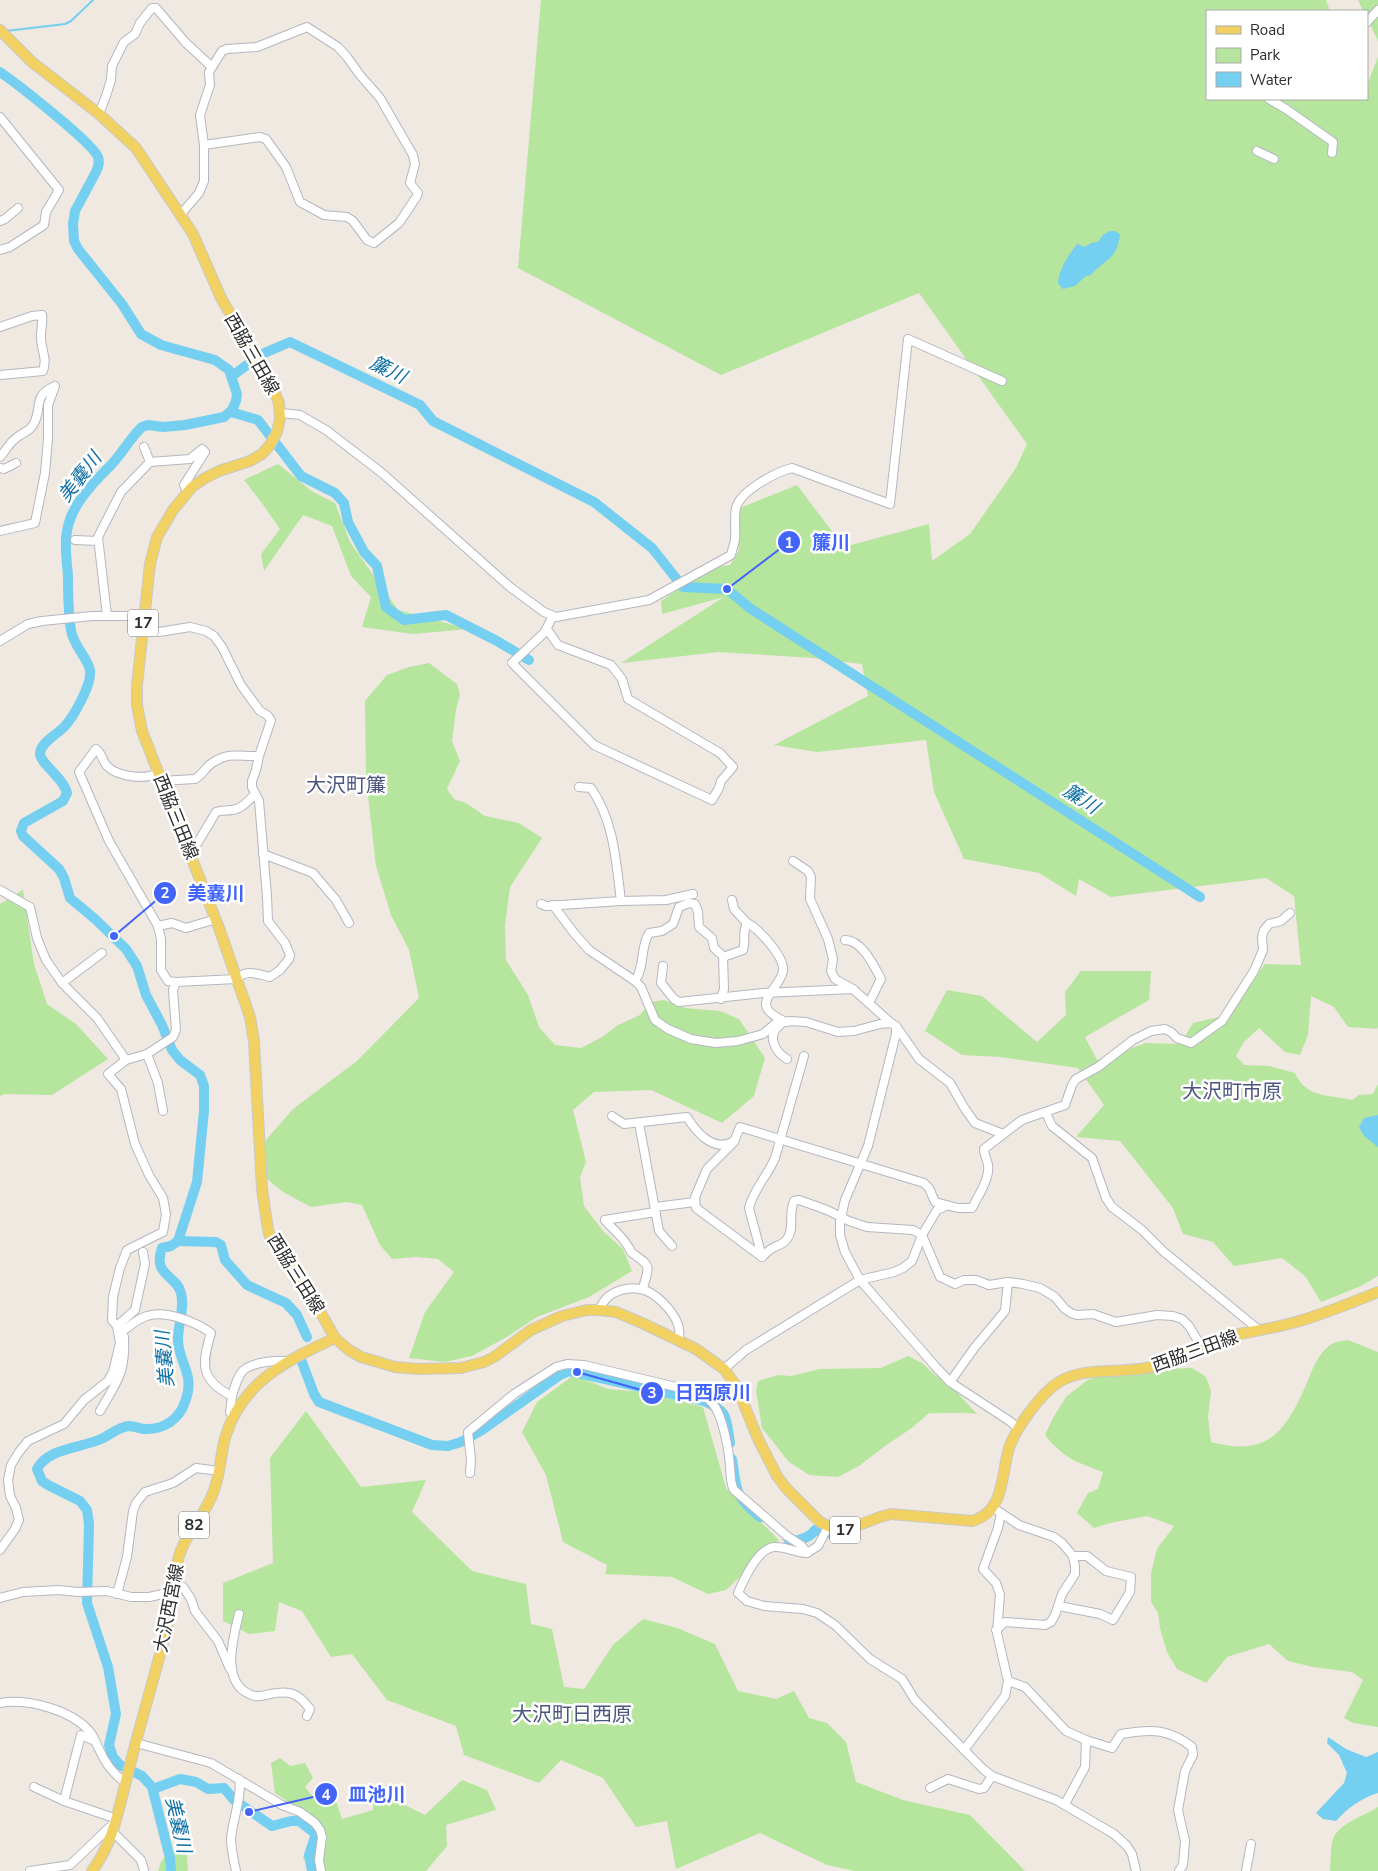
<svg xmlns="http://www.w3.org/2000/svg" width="1378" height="1871" font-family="'Nunito Sans','Noto Sans JP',sans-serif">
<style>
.green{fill:#b6e59e}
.water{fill:#75cff0}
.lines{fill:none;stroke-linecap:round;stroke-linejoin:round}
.stream{stroke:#75cff0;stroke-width:2}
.river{stroke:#75cff0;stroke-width:10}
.minor-casing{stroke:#b4b7c1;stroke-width:10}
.major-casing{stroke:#c9c9c9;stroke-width:12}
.minor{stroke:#fff;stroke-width:8}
.major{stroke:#f2d163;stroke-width:10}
.labels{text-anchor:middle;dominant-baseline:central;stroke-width:5;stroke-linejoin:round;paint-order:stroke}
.shield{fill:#fff;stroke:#6d6d6d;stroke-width:1}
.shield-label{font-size:16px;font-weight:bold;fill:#2e2e2e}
.street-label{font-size:18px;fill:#2e2e2e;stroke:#fff}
.water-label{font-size:19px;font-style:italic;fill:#0d6fa3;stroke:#fff}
.quarter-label{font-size:20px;fill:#4d5680;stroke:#fff}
.leader{fill:none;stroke:#4264fb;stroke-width:2}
.callout-dot{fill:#4264fb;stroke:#fff;stroke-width:2}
.mark-label{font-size:15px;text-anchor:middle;font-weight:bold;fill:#fff}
.callout-label{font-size:19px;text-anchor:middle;font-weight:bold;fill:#4264fb;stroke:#fff;stroke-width:5;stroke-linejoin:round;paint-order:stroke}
</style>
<rect width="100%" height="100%" fill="#efe9e1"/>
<g class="green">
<path d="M541 0H1326L1330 11H1207V99H1367V85L1378 57V1027L1377 1029 1348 1027 1334 1007 1311 996 1308 1035 1300 1055 1285 1052 1259 1028 1244 1042 1236 1056 1244 1065 1269 1066 1295 1073C1307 1099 1328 1094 1352 1100L1359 1095 1373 1094 1378 1084V1276L1361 1286 1321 1302 1305 1276 1282 1258 1234 1266 1213 1242 1183 1234 1173 1208 1120 1141 1076 1137 1104 1105 1078 1068 1000 1057 962 1055 925 1031 947 990 982 996 1037 1042 1066 1015 1065 992 1081 971H1151L1149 1000 1085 1037 1097 1060 1146 1043 1180 1044 1193 1023 1227 1015 1265 964 1301 965 1294 896 1266 878 1111 897 1079 879 1076 896 1039 873 964 859 934 792 926 740 817 752 774 745 868 696 862 664 813 658 719 652 621 663 724 597 662 614 661 601 710 568 730 565 739 550 735 510 797 485 844 547 929 524 932 561 970 534 1016 468 1027 444 919 293 721 375 518 268Z"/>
<path d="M1358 0H1378V41L1367 18V11H1363Z"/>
<path d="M278 464 313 492 335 503 350 542 398 610 468 629 413 634 362 627 371 597 351 576 332 526 303 515 264 571 261 554 280 529 264 506 244 480Z"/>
<path d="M429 663 457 684 460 694 456 710 452 741 460 761 447 789 454 799 466 803 485 816 519 823 542 838 510 887 505 926 506 960 528 995 539 1027 555 1045 581 1048 602 1037 618 1025 640 1015 650 1002 664 1000 685 1008 720 1011 739 1019 765 1058 754 1096 722 1123 651 1090 594 1092 573 1110 586 1162 580 1177 584 1206 603 1231 623 1249 632 1271 589 1297 537 1317 505 1338 472 1356 445 1362 409 1358 425 1312 454 1272 438 1259 416 1257 392 1259 380 1245 362 1205 347 1202 311 1207 283 1192 266 1178 265 1141 293 1109 357 1061 419 998 409 950 391 915 376 866 366 779 365 701 387 675 409 667Z"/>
<path d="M23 890 34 964 47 1004 76 1024 108 1059 52 1095 5 1094 0 1096V904Z"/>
<path d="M1348 1340 1378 1352V1727L1353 1723 1344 1718 1363 1680 1352 1672 1313 1667 1288 1661 1269 1644 1227 1657 1206 1683 1177 1669 1167 1652 1160 1628 1158 1613 1151 1602V1573L1157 1549 1174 1526 1147 1516 1110 1523 1094 1528 1077 1513 1088 1493 1098 1489 1103 1472C1076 1462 1063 1458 1045 1435L1053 1418 1066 1397 1086 1381 1104 1373 1161 1369 1192 1368 1205 1376 1208 1382 1211 1392 1208 1417 1211 1442C1267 1457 1285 1433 1306 1385 1312 1371 1317 1355 1330 1345 1334 1342 1342 1341 1348 1340Z"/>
<path d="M908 1356 922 1363 935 1375 950 1385 977 1414C961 1411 945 1414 929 1413L913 1427 885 1446 859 1466 838 1477 809 1475 789 1462 762 1428 756 1391 758 1381 778 1375 791 1376 820 1369 881 1368Z"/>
<path d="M574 1375 608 1389 644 1392 703 1407 726 1488 779 1540 726 1590 708 1594 672 1577 605 1574 607 1565 563 1542 546 1475 522 1432 537 1402Z"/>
<path d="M306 1411 361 1487 426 1480 412 1512 472 1571 526 1584 531 1624 552 1629 564 1687 584 1689 613 1645 643 1619 677 1628 715 1644 738 1691 776 1699 794 1691 809 1718 827 1723 846 1742 856 1782 903 1800 970 1815 1025 1871H855L827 1865 760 1833 676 1869 667 1821 636 1827 603 1778 561 1760 539 1783 464 1755 456 1726 387 1700 352 1654 331 1657 302 1611 279 1602 275 1631 249 1634 223 1621V1583L273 1563 270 1458Z"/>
<path d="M280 1758 290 1766 305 1763 313 1778 305 1787 315 1799 328 1791 336 1801 342 1819 373 1810V1789L425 1815 462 1780 487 1790 496 1810 446 1825 447 1846 426 1871H313L303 1858 311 1836 300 1824 296 1807 275 1793 271 1763Z"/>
<path d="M1378 1807V1871H1330C1331 1862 1330 1848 1333 1839 1339 1823 1364 1816 1378 1807Z"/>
<path d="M170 1848 187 1855 188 1871H158L161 1862 165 1856 164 1850Z"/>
</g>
<g class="water">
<path d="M1110 231H1115L1120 234C1117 260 1107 257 1091 275L1086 276 1075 286 1063 289 1058 283C1059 268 1069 255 1077 244L1085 247 1091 243 1098 242 1103 235Z"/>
<path d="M1378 1115V1147L1364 1136 1359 1127 1364 1118Z"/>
<path d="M1328 1737 1346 1749 1366 1757 1378 1752V1793C1361 1798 1348 1808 1336 1821L1323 1819 1316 1813 1344 1783 1347 1773 1339 1755 1327 1743Z"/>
</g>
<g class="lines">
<path class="stream" d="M6 31 65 24 71 21 93 0"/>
<g class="river">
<path d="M0 72C16 83 93 143 98 157 100 163 98 167 96 172L75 211 73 224 74 241 78 249 122 304 141 334 161 345 215 360 229 370 237 394 236 401 232 410 224 417 185 425 163 427 148 425 142 427C129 439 121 456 108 468 91 485 71 506 67 531 64 545 67 562 68 576 68 594 68 612 71 630 73 646 89 659 90 671 92 684 74 716 65 726 58 734 41 742 40 753 39 763 64 778 67 793L63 801 24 823 21 831 23 836 59 869 64 878 70 898 95 919 126 949 137 966 146 995 162 1025 172 1050 180 1060 200 1075 204 1086V1111L197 1182 178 1241 171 1246 162 1248C152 1276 177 1275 181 1293 185 1308 178 1324 178 1339 178 1363 196 1374 185 1402 179 1420 163 1430 144 1429 139 1428 133 1426 129 1426 118 1427 110 1435 101 1439 81 1448 48 1448 37 1469L42 1481 48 1485 80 1501 87 1510 89 1524 87 1603 108 1667 116 1714 109 1745 113 1757 120 1765 142 1776 152 1787 170 1858 171 1871"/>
<path d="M232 376 262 354 290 342 420 405 433 421 594 502 652 548 683 587 727 589 751 609 1200 897"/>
<path d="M231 412 258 420 301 476 335 493 344 503 348 522 364 552 377 566 386 607 404 620 446 615 497 641 529 660"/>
<path d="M178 1241 216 1242 221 1245 225 1260 247 1285 286 1303 297 1315 307 1337"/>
<path d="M302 1362 314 1394 319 1402 432 1445 448 1446 461 1442 482 1430 560 1375 569 1371 704 1401C729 1411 726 1419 730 1443"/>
<path d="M732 1459C737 1491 734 1496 760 1517"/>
<path d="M788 1539 792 1542C801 1539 810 1538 815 1530L837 1535H848"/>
<path d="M153 1789 180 1779 196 1782 208 1789 224 1788 234 1800 272 1826 291 1821H299L316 1834 309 1855 312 1871"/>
</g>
<defs>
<g id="minor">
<path d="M1367 22 1378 10"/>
<path d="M307 27 338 47 347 57 360 75 380 98 413 155 415 164 410 183 418 193 417 196 399 223 374 243 367 240 353 221 347 217 324 215 300 202 286 167 266 139 260 137 204 145 200 115 210 85 209 72 222 51 227 49 257 47Z"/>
<path d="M1269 99 1286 109 1333 142 1332 153"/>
<path d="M99 114 106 96 111 80 112 66 124 42 135 34 140 23 152 8H156L186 43 212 67"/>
<path d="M0 117 59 190 46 212 44 225 10 247 0 250"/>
<path d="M1257 151 1274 159"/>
<path d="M181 214 199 193 204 181V145"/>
<path d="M0 221 5 219 18 208"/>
<path d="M0 327 32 316 42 315C43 323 41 328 41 335 40 350 48 356 43 371L0 375"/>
<path d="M281 413 300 415 326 430 382 473 510 587 544 612 556 617 649 600 731 555C732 550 734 545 735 540 736 529 734 518 736 508 740 491 776 472 792 468L890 504 908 339 1002 381"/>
<path d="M144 447 150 462"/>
<path d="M0 457C5 452 9 443 15 439 22 432 31 432 35 421 42 405 33 396 55 386L48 405V439L45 473 35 523 0 531"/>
<path d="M0 468 4 469 16 463"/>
<path d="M75 540 98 541"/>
<path d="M107 616 98 537 121 492 150 462 190 459 202 449 205 452 184 485 187 492"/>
<path d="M547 629 558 645 611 665 622 679 628 699 720 753 733 767 721 781 719 788 712 800 594 745 512 663 544 633 553 616"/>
<path d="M0 641 28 624 42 621 92 616H144"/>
<path d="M158 773C145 780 118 777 107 766 102 761 103 754 96 749L79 772 109 841 158 926 161 939V970L168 981 176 982"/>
<path d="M161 781 195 779C202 775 206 767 212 763 230 751 239 757 259 756"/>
<path d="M579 787 591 788C614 821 616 861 621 901"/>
<path d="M189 849 197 844 216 812C222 810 226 811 232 810 242 809 249 800 255 794"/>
<path d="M263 854 313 873 336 900 349 923"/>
<path d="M793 861 808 871 811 877 810 899 828 939 833 959 831 971 835 979 853 989"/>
<path d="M0 890 30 907 37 938 46 960 62 983 97 1018 126 1060"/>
<path d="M732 900 734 909 747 923"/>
<path d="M541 904 546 906 621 901 666 900 693 894"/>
<path d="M553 905 574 933 589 950 635 981 641 987 655 1020 668 1029 691 1039 703 1041 716 1043 738 1041 763 1034 775 1024 790 1021 806 1022 838 1032 854 1031 880 1024 891 1023 896 1026 919 1059 950 1083 965 1109 975 1123 1003 1134"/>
<path d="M158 926 172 923 186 928 216 919"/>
<path d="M845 940C862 940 874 966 881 979L869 1003"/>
<path d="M663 966 661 983 674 999 679 1002 763 993 853 989 891 1023"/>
<path d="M635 981C645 966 640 948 649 933L662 931 673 924 679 907 689 903 695 904 698 912 699 927 712 938 714 948 723 956"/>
<path d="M62 983 102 953"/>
<path d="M721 999 724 989 723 956H726L743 950C746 941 742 932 747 923 758 928 785 957 783 971 779 992 745 1004 786 1022"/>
<path d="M780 1025C766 1035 775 1052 787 1059"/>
<path d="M896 1026V1034L868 1146 845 1200 840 1222V1235L845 1252 860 1280 935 1366 950 1382 1011 1422 1018 1429"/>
<path d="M147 1054 158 1083 163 1111"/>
<path d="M1046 1113 1052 1126 1092 1158 1106 1198 1112 1207 1142 1230 1163 1251 1259 1330"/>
<path d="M612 1116 624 1124 687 1117C696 1132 713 1152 732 1142"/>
<path d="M639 1123 659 1231 672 1246"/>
<path d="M655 1207 695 1202"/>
<path d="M605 1220C614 1231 626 1239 631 1252 651 1267 650 1263 643 1288"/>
<path d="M605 1220 655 1212"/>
<path d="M762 1257 696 1208 695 1197 707 1169 734 1142 740 1127 924 1183 929 1188 935 1202 958 1208H972C978 1196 990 1179 988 1165 987 1159 984 1155 984 1149L1022 1120 1065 1105 1072 1085 1076 1079 1098 1067 1133 1040 1151 1031 1165 1029 1171 1032 1177 1038 1191 1043 1222 1021 1254 971 1263 950 1262 937 1264 930 1269 924 1281 921 1290 913"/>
<path d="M762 1257C765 1254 768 1251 771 1249 777 1245 783 1245 787 1239 795 1229 788 1214 794 1201L799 1200 827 1210 849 1221 867 1227 913 1230 922 1235 940 1277 955 1284 964 1280H976L989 1285 1008 1282 1023 1284 1040 1288 1055 1297 1065 1309 1071 1313 1077 1315 1093 1314 1116 1322 1157 1315 1173 1316 1182 1319 1189 1326 1201 1346"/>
<path d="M762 1257 749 1208C753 1190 768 1175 775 1158L804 1056"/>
<path d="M599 1310C605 1298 609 1294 621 1290 641 1284 655 1293 668 1308 673 1314 678 1321 679 1329 680 1332 679 1337 679 1340"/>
<path d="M117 1326 124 1330C131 1325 139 1318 147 1316 166 1310 196 1322 211 1333 202 1363 199 1380 232 1396L230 1412 233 1417"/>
<path d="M117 1326 135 1310 145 1264 143 1252"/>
<path d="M724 1369 746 1350 860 1280 894 1272 903 1268 912 1261 922 1235 937 1210 946 1206"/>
<path d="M950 1382 975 1347 1005 1311 1008 1282"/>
<path d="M232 1396C239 1373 240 1366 266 1362 273 1361 279 1360 286 1361"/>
<path d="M100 1411C117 1382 126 1372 124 1337"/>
<path d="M470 1473 471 1460 468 1432 514 1394 556 1367 567 1364 584 1365 693 1391C700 1394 708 1397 713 1404 723 1416 729 1451 730 1467 731 1475 730 1483 734 1490L787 1536 801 1545 807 1553"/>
<path d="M828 1527 818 1546 807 1553C797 1553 787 1547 776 1547 759 1546 744 1579 738 1593L747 1601 764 1606 803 1609 817 1613 835 1625 870 1659 902 1679 915 1700 983 1769 992 1776 1056 1800 1114 1834 1127 1846 1132 1854 1136 1871"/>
<path d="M0 1550 15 1529 19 1520 16 1508 10 1496 8 1480 11 1465 19 1452 28 1441 64 1424 84 1400 108 1381 113 1372 120 1343 117 1326 112 1320 113 1297 120 1268 127 1250 163 1232 166 1214 163 1198 149 1175 135 1144 121 1089 108 1074 126 1060 147 1054 173 1037 176 1030 173 990 176 982 236 979C247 969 257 974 270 977L280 970 289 959 290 955 285 943 268 921 267 896 259 801 252 787V781L256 770 259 756 271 720 267 715 260 711 254 703 241 685 222 647 214 636 206 631 190 627 159 632 143 627"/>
<path d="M174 1583 183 1587 191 1599 195 1611 218 1641 230 1669"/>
<path d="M117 1594 127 1557 133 1511 136 1503 145 1492 173 1483 196 1468 219 1471"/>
<path d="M0 1598 23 1592 59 1590 78 1592 107 1591 131 1597H149L172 1592"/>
<path d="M1059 1606 1100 1614 1113 1620 1130 1592 1131 1577 1106 1571 1087 1556H1073"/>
<path d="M239 1614C233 1638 219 1687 255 1696 260 1697 266 1695 270 1694 290 1690 298 1693 310 1709L307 1716"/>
<path d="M996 1630 1005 1622 1045 1625 1051 1622 1055 1615 1062 1594 1075 1574V1566L1073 1556 1062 1543 1054 1537 1019 1525 998 1511"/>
<path d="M1008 1681 1025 1687 1066 1731 1086 1740 1112 1748 1121 1734C1151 1729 1168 1728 1192 1747L1193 1755 1185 1771 1178 1810 1185 1841 1183 1865 1179 1871"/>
<path d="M0 1703C27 1698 72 1710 90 1732 94 1736 96 1744 99 1749 105 1763 113 1774 125 1782"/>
<path d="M136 1743 211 1763 282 1805 300 1812 315 1823 320 1830 322 1837 319 1860 321 1871"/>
<path d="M964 1750 1005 1696 1008 1681 997 1633 1000 1594 996 1583 983 1569 998 1528 1001 1513"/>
<path d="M34 1787 64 1801 117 1819"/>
<path d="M930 1788 948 1779 979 1789 984 1788 992 1776"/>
<path d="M64 1801 81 1735 95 1741"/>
<path d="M1065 1804 1085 1767 1086 1740"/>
<path d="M113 1832 141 1860 144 1870"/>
<path d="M30 1871 70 1865 114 1823"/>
<path d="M236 1871C234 1861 231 1849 231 1839 232 1822 243 1793 239 1779"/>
<path d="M1246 1871 1251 1844"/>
</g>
<g id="major">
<path d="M0 30 32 62 99 114 136 148 193 234 221 298 271 383 279 403 280 419 277 432 270 445 262 454 250 461 219 471 205 478 192 487 173 510 157 537 150 564 137 685V705L142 731 219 928 250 1017 254 1041 262 1189 268 1230 271 1240 300 1276 335 1338 349 1350 361 1357 395 1367 418 1369 461 1368 484 1362 494 1357 531 1330 562 1316 587 1310H599L616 1312 642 1323 696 1349 724 1369 737 1387 758 1439 777 1476 786 1488 820 1522 837 1530H846L880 1517 891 1514 972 1521C1005 1512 1001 1475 1009 1448 1016 1428 1041 1393 1059 1382 1086 1365 1125 1375 1155 1366 1176 1360 1194 1347 1214 1340 1241 1332 1269 1330 1296 1322 1324 1314 1351 1303 1378 1292"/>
<path d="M92 1871C114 1842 119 1807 128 1773 140 1724 155 1676 167 1627 172 1603 172 1579 179 1556 186 1532 205 1516 213 1493 221 1474 220 1454 226 1435 243 1381 288 1360 335 1338"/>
</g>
</defs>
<use href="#minor" class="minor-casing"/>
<use href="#major" class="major-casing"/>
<use href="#minor" class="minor"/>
<use href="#major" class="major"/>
</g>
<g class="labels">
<g class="shield">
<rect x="128" y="609.5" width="30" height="27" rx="4"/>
<rect x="179" y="1511.5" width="30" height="27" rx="4"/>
<rect x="830" y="1516.5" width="30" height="27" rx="4"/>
</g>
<g class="shield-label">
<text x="143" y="623">17</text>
<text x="194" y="1525">82</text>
<text x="845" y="1530">17</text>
</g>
<g class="street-label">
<text transform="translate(252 354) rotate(60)">西脇三田線</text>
<text transform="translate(176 817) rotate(68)">西脇三田線</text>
<text transform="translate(296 1274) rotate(58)">西脇三田線</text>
<text transform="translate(1195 1351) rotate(-20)">西脇三田線</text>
<text transform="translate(169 1608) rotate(-79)">大沢西宮線</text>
</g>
<g class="water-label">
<text transform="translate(388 370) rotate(26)">簾川</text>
<text transform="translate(80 477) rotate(-52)">美嚢川</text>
<text transform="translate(1081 799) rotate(33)">簾川</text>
<text transform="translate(165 1359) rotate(-95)">美嚢川</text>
<text transform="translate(178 1825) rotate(77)">美嚢川</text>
</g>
<g class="quarter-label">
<text x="346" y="785">大沢町簾</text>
<text x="1232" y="1091">大沢町市原</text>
<text x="572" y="1714">大沢町日西原</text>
</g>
</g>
<path class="leader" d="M727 589L789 542M114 936L165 893M577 1372L652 1393M249 1812L326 1794"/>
<g class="callout-dot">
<circle cx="727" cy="589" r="5"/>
<circle cx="114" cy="936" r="5"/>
<circle cx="577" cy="1372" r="5"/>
<circle cx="249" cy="1812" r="5"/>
<circle cx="789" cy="542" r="12"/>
<circle cx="165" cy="893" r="12"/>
<circle cx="652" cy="1393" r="12"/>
<circle cx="326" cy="1794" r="12"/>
</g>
<g class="mark-label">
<text x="789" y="548">1</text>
<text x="165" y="898">2</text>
<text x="652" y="1398">3</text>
<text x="326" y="1800">4</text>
</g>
<g class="callout-label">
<text x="831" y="549">簾川</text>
<text x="216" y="900">美嚢川</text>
<text x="713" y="1399">日西原川</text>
<text x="377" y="1801">皿池川</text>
</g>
<rect x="1206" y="10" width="162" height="90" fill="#ffffff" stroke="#ababab"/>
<rect x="1216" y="26" width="25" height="8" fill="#f2d163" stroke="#ababab"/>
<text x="1250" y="35" font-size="15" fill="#2e2e2e">Road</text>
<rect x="1216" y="48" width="25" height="15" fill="#b6e59e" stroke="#ababab"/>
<text x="1250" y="60" font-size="15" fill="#2e2e2e">Park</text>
<rect x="1216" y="72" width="25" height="15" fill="#75cff0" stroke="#ababab"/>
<text x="1250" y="85" font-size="15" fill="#2e2e2e">Water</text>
</svg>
